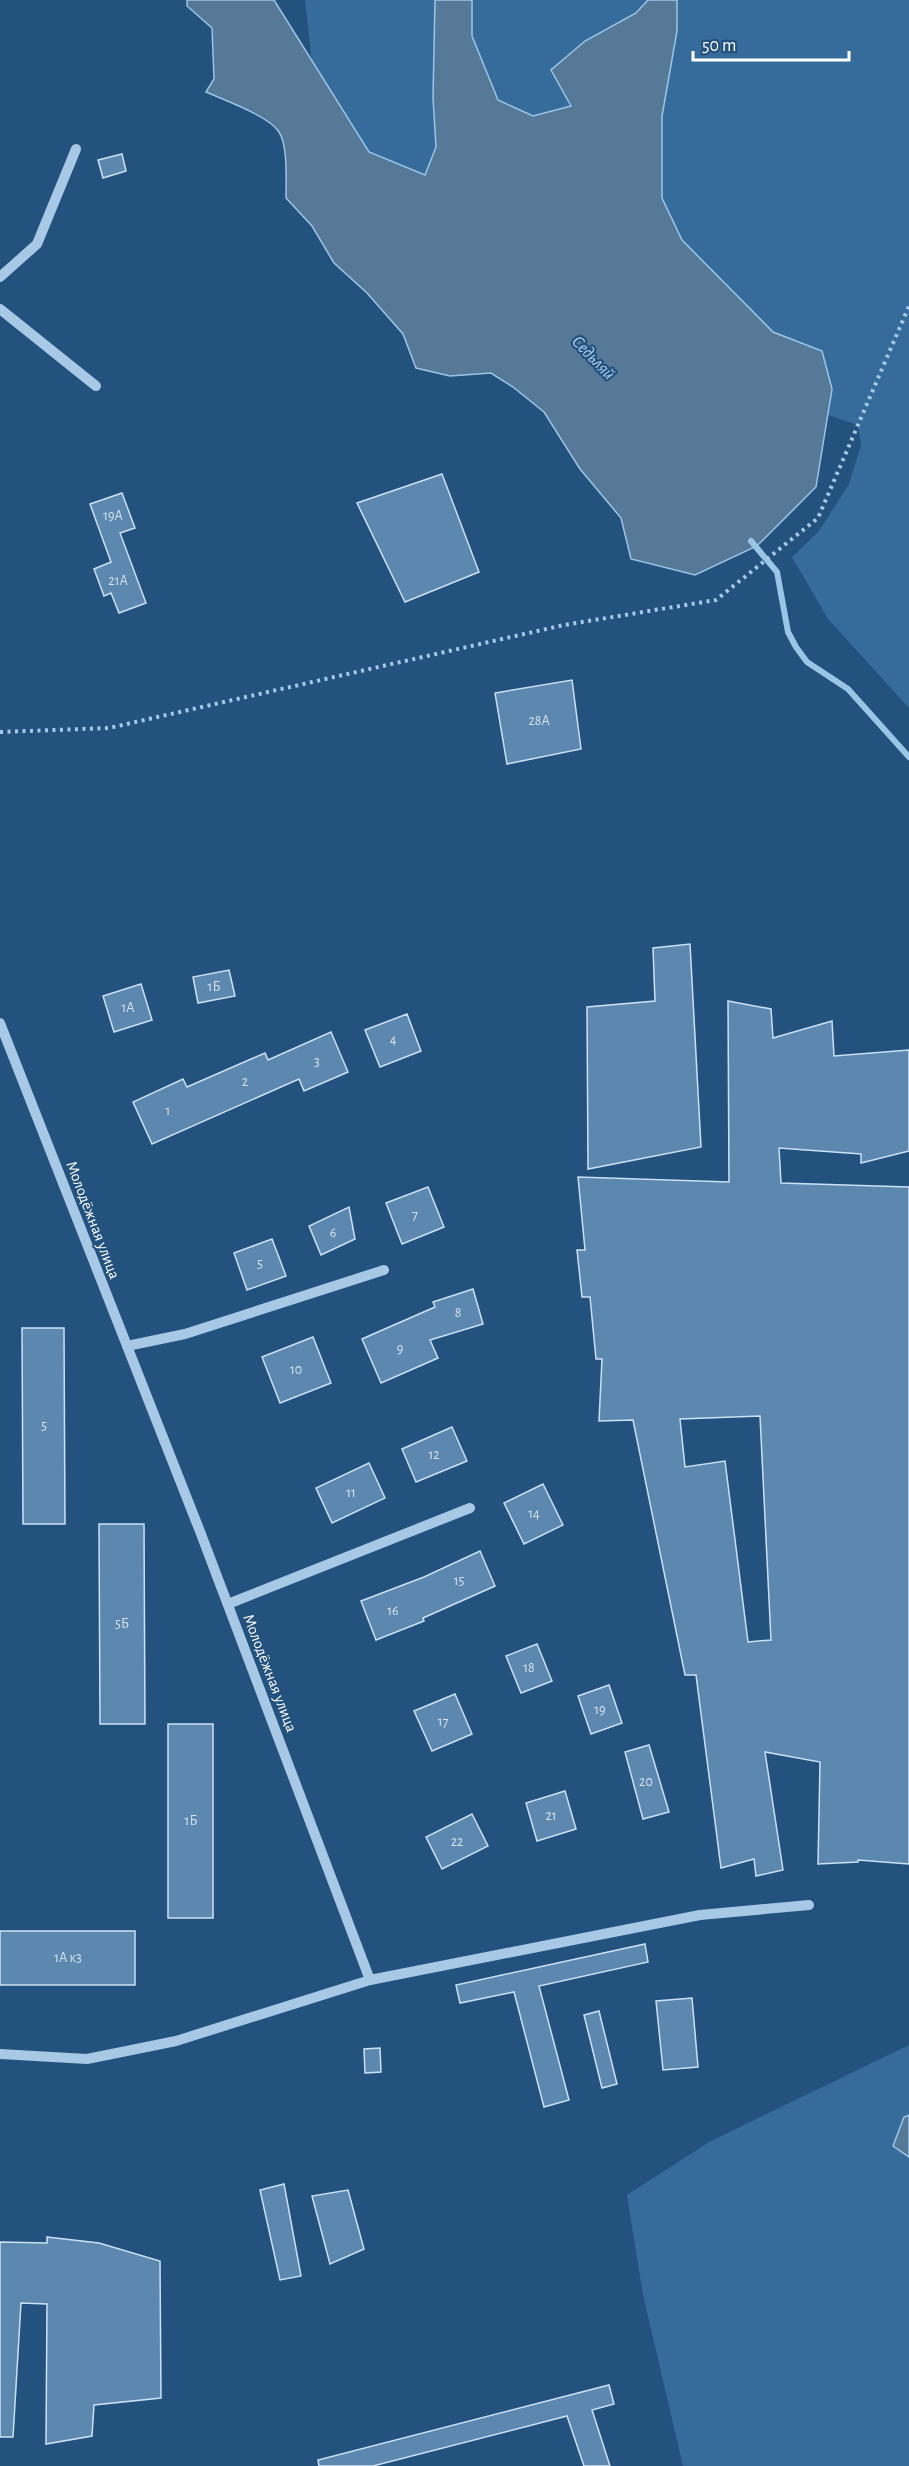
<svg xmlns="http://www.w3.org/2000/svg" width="909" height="2466" font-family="'Alegreya Sans',sans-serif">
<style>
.green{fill:#366c9b}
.water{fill:#567998;stroke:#9bc5e7;stroke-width:1.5}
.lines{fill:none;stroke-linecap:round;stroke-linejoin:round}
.stream{stroke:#9bc5e7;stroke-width:6}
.building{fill:#5c88af;stroke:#cbe1f5;stroke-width:1.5;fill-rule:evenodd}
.path{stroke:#a7c9e6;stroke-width:4;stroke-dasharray:3 4.5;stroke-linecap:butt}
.minor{stroke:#a7c9e6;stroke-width:10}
.labels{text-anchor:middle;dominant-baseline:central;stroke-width:4.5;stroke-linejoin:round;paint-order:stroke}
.number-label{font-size:14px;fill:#d6e1eb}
.street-label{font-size:16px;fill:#fff;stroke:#23527e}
.water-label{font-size:18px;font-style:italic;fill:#b2d3ee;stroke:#23527e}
</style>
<rect width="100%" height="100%" fill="#23527e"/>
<g class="green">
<path d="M305 0H435L433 98 436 147 425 175 369 152 312 64Z"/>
<path d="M472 0H648L636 13 585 41 572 106 533 116 498 101 472 36Z"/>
<path d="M677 0H909V708L828 619 792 557 819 531 849 484 861 445 858 425 828 415 832 389 821 351 773 332 682 240 662 198V116L677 31Z"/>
<path d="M909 2045V2115L904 2118 893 2146 909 2157V2466H683L643 2295 627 2195 709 2142Z"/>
</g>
<g class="water">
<path d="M187 0H274L369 152 425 175 436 147 433 98 435 0H472V36L498 100 533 116 571 106 551 70 585 41 636 13 648 0H677V31L662 116V198L682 240 773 332 822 351 832 389 816 487 757 546 695 575 631 559 621 518 580 469 544 412 513 387 491 373 450 376 416 368 403 334 367 293 334 263 312 226 286 198C286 182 288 145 279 132 269 116 224 100 206 92L214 79 212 28 187 6Z"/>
<path d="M909 2115V2157L893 2146 904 2117Z"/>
</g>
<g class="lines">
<path class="stream" d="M751 541 777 572 788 632 796 647 807 662 848 689 909 757"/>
</g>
<g class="building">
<path d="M122 154 126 171 103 178 98 160Z"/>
<path d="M442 474 479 572 405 602 357 503Z"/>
<path d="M122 493 135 528 120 533 146 603 119 613 111 593 104 596 94 569 111 562 90 504Z"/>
<path d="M572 680 581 749 507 764 495 693Z"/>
<path d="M690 944 701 1147 588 1169 587 1007 655 1001 653 948Z"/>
<path d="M229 970 235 996 198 1003 193 977Z"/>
<path d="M141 984 152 1020 114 1032 103 996Z"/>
<path d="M728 1001 771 1009 773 1038 832 1021 834 1056 909 1050V1151L861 1163V1154L779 1148 781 1183 909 1187V1864L858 1860V1862L818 1864 820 1762 765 1752 783 1870 756 1876 754 1859 721 1868 696 1675H685L633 1420 599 1421 602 1359H596L590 1297H582L577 1250H585L578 1177 729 1182ZM760 1416 771 1640 748 1642 725 1461 685 1467 680 1419Z"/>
<path d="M407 1014 421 1051 380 1067 365 1030Z"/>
<path d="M331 1032 348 1072 304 1091 299 1079 152 1144 133 1102 183 1079 187 1087 265 1053 268 1060Z"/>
<path d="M428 1187 444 1227 402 1244 386 1203Z"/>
<path d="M349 1207 355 1239 321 1255 309 1226Z"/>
<path d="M272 1239 286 1276 247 1290 234 1253Z"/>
<path d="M473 1289 483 1324 430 1340 438 1358 381 1383 362 1339 435 1307 433 1302Z"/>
<path d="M22 1328H64L65 1524H23Z"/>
<path d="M313 1337 331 1383 280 1403 262 1357Z"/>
<path d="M452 1427 467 1461 416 1482 402 1449Z"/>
<path d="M369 1463 385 1498 332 1523 316 1488Z"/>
<path d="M543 1484 563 1525 524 1544 504 1503Z"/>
<path d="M99 1524H144L145 1724H100Z"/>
<path d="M480 1551 495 1586 423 1618 424 1621 376 1640 361 1601 424 1577Z"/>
<path d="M537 1644 552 1681 521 1693 506 1656Z"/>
<path d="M609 1685 622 1723 591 1734 578 1696Z"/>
<path d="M455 1694 472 1734 432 1751 414 1711Z"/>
<rect x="168" y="1724" width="45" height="194"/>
<path d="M649 1745 669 1812 643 1819 625 1752Z"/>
<path d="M565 1791 576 1829 537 1841 526 1803Z"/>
<path d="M472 1814 488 1846 442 1869 426 1837Z"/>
<rect x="0" y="1931" width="135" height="54"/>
<path d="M645 1944 648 1962 539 1986 569 2100 544 2107 514 1992 460 2003 456 1985Z"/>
<path d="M692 1998 698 2067 663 2070 656 2001Z"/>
<path d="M599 2011 617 2084 602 2088 584 2015Z"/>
<path d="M380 2048 381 2072 365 2073 364 2049Z"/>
<path d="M284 2184 301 2276 280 2280 260 2190Z"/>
<path d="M348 2190 364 2249 330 2264 312 2196Z"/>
<path d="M47 2237 99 2243 160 2261 161 2398 94 2405 92 2436 46 2444 47 2304 21 2303 13 2437H0V2242L47 2243Z"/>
<path d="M609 2385 614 2404 592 2410 610 2466H584L567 2416 373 2466H319L318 2460Z"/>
</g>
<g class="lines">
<path class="path" d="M0 732 109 728 564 625 716 600 818 518 909 306"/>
<g class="minor">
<path d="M0 277 37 244 76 149"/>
<path d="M0 309 96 386"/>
<path d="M0 1023 201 1534 370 1980 176 2041 87 2059 0 2054"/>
<path d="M127 1346 185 1334 384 1270"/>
<path d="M228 1604 470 1508"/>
<path d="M370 1980 700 1915 809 1905"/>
</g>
</g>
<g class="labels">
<g class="number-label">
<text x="113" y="516">19А</text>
<text x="118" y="581">21А</text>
<text x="539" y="721">28А</text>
<text x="214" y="987">1Б</text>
<text x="128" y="1008">1А</text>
<text x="393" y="1040">4</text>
<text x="317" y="1062">3</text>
<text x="245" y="1082">2</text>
<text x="168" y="1111">1</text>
<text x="415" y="1215">7</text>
<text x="333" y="1233">6</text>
<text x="260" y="1264">5</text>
<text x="458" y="1313">8</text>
<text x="400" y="1349">9</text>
<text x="296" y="1370">10</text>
<text x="44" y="1426">5</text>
<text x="434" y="1455">12</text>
<text x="351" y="1493">11</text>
<text x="534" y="1514">14</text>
<text x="459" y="1581">15</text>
<text x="393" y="1611">16</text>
<text x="122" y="1624">5Б</text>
<text x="529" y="1668">18</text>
<text x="600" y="1710">19</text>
<text x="443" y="1722">17</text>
<text x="646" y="1782">20</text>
<text x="551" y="1816">21</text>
<text x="191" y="1821">1Б</text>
<text x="457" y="1842">22</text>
<text x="68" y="1958">1А к3</text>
</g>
<g class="street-label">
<text transform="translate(93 1220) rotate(69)">Молодёжная улица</text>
<text transform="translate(270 1673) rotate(69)">Молодёжная улица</text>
</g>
<g class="water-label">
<text transform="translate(593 358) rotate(46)">Седьляй</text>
</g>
</g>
<path d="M693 51v9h156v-9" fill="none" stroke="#ffffff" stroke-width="3"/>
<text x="702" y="51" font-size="18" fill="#ffffff" stroke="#23527e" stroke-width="4.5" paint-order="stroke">50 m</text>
</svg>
